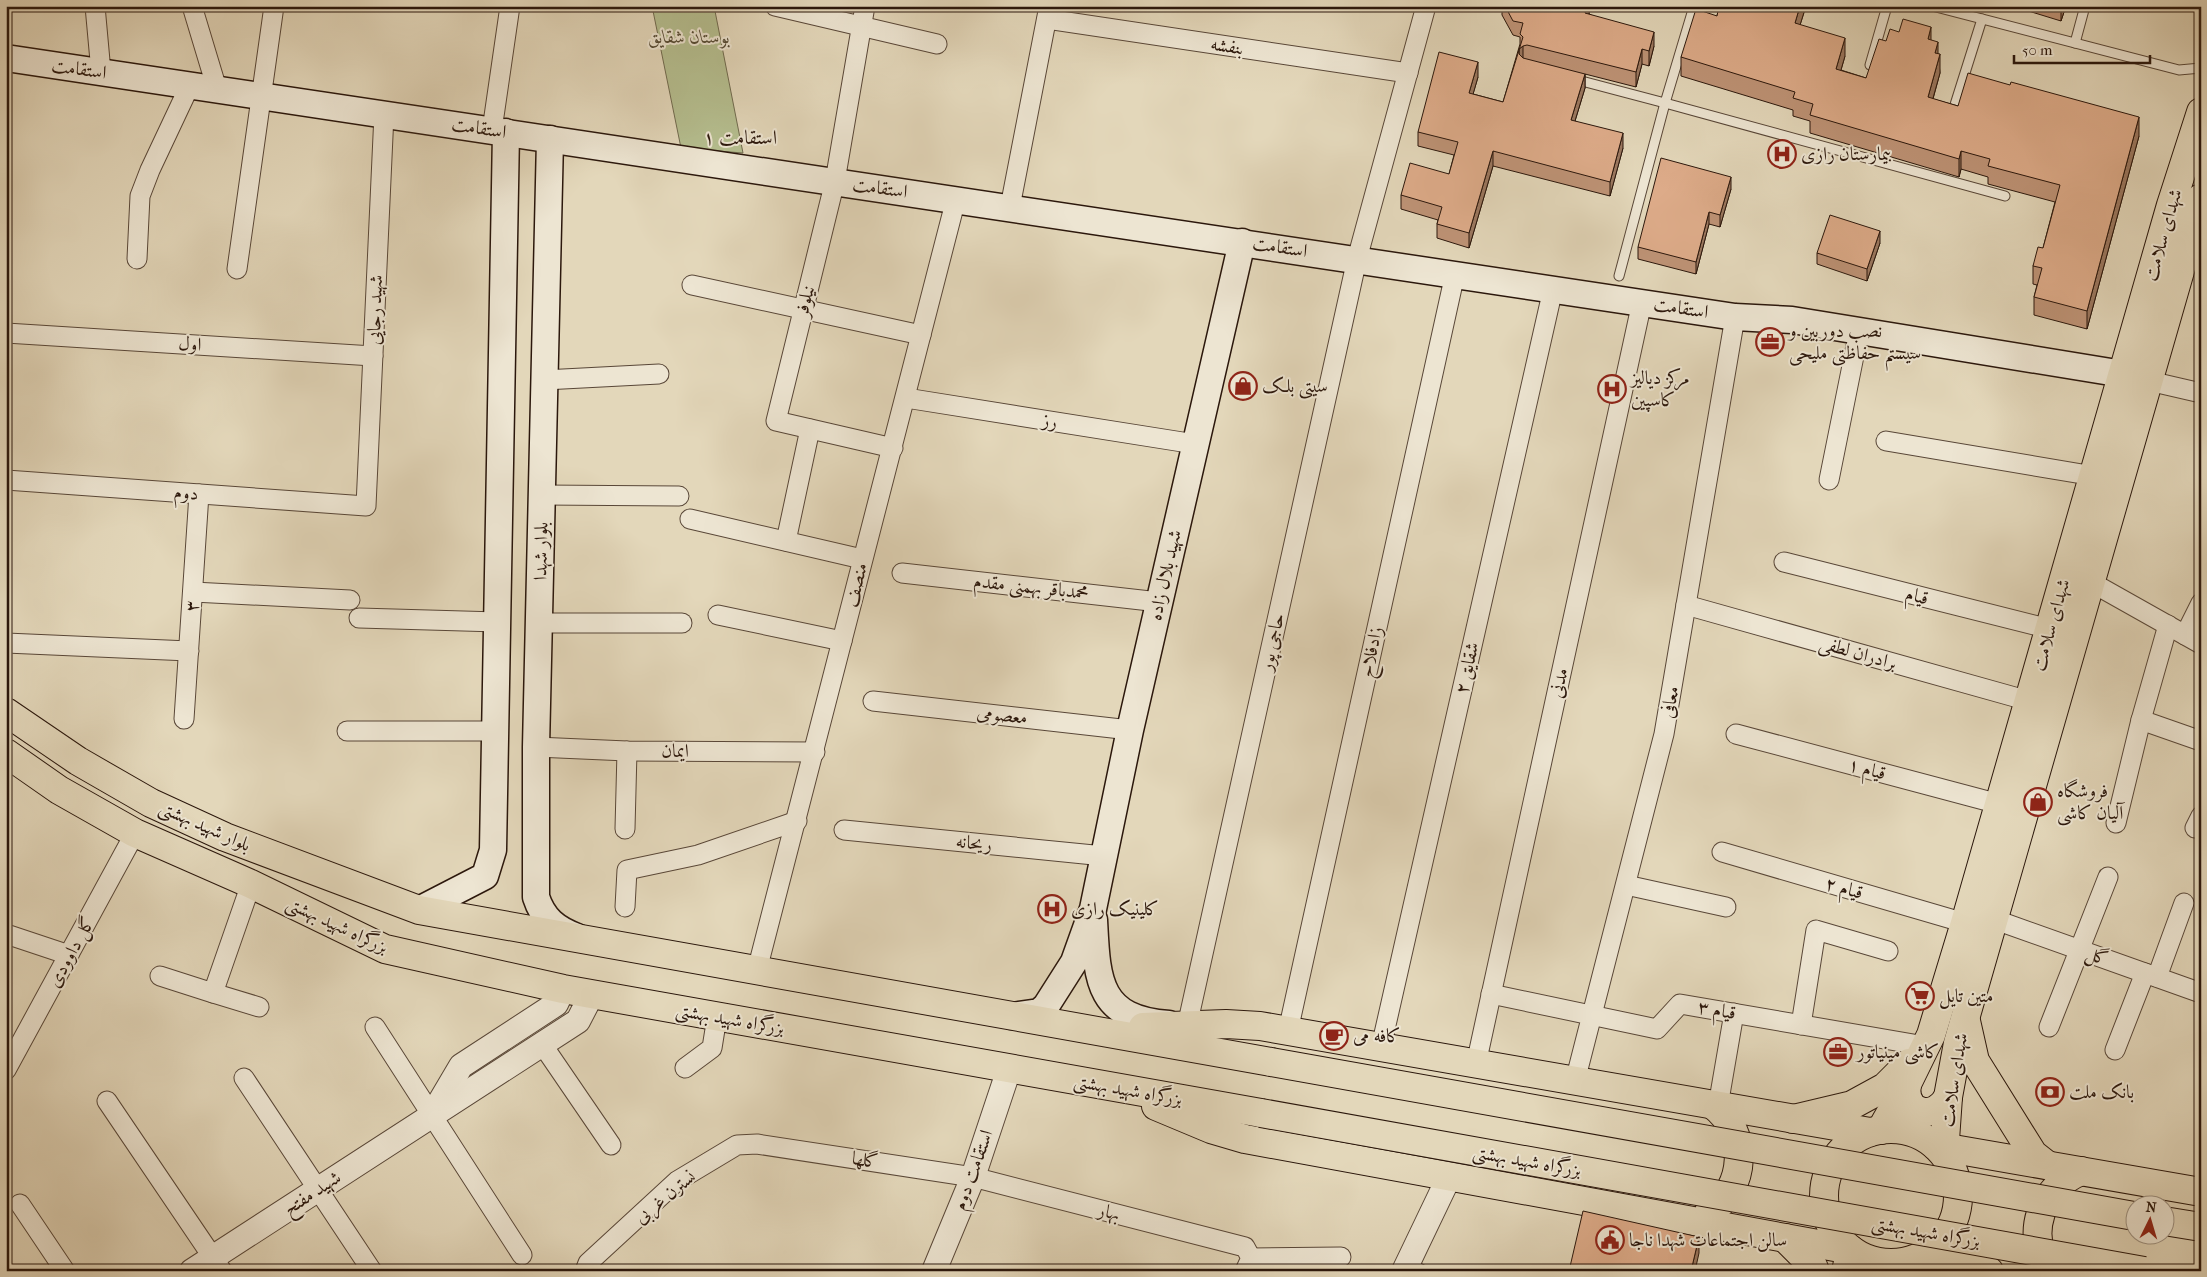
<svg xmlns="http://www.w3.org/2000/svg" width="2207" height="1277" font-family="'IM FELL French Canon',Amiri,serif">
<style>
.green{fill:#b5be8f;stroke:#706a4e}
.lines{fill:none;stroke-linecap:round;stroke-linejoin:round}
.service-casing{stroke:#594738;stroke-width:11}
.minor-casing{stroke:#594738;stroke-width:21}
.tertiary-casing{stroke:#594738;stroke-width:26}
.secondary-casing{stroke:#2b170c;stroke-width:29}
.primary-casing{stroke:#2b170c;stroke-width:30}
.trunk-casing{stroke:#2b170c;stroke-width:30}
.service{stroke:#ede5d2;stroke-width:9}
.minor{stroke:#ede5d2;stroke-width:19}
.tertiary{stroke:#ede5d2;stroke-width:24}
.secondary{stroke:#ede5d2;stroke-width:26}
.primary{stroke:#e3d7ba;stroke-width:28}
.trunk{stroke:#e3d7ba;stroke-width:28}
.trunk-bridge-casing{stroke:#2b170c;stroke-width:30;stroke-linecap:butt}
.trunk-bridge{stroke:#e3d7ba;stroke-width:28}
.wall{fill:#be9376;stroke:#2b170c}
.shaded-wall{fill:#9b7860;stroke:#2b170c}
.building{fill:#ddab89;stroke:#2b170c}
.labels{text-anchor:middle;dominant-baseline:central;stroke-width:4;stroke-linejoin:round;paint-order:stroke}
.park-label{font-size:19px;font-style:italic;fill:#544933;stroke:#ede5d2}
.street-label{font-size:19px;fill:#2b170c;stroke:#ede5d2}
.poi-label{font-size:19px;fill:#2b170c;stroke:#ede5d2;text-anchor:start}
.neighbourhood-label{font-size:20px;fill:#2b170c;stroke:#ede5d2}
</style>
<rect width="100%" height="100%" fill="#e3d7ba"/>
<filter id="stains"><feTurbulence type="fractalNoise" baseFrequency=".004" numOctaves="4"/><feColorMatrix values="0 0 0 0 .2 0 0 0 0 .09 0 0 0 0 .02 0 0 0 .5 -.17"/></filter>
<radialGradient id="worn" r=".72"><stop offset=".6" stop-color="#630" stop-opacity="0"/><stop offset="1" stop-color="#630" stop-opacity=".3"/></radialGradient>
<path class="green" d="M652 6H714L743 153 681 148Z"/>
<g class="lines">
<defs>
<g id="service">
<path d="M1932 6 2179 70 2201 68"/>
<path d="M2075 43 2085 6"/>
<path d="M1870 65 1887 6"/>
<path d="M1574 79 1665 103 1694 6"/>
<path d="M1953 111 1982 19"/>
<path d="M1619 276 1665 103 2005 196"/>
<path d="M1408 1262 1425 1271"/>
</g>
<g id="minor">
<path d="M95 6 101 72"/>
<path d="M192 6 217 89"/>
<path d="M775 6 937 44"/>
<path d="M865 6 835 181 776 421 893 448"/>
<path d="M1047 19 1408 73"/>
<path d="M492 130 510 6"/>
<path d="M1010 207 1049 6"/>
<path d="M137 259 140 196 150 170 190 85"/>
<path d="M237 269 274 6"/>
<path d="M692 285 921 335"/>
<path d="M6 333 373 356"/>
<path d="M544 380 659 374"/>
<path d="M2149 381 2201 393"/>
<path d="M906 398 1195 444"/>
<path d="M1886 441 2094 476"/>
<path d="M6 480 366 506 384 114"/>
<path d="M1829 480 1856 346"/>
<path d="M542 495 679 496"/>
<path d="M690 519 862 559"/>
<path d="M786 541 810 429"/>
<path d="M1784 562 2050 629"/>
<path d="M902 573 1159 602"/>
<path d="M2089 581 2201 644"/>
<path d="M193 592 350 600"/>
<path d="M1686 605 2029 701"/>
<path d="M718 615 842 641"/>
<path d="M359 618 498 622"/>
<path d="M539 623H682"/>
<path d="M2185 635 2201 603"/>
<path d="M6 643 189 651"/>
<path d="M873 701 1130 730"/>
<path d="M184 719 199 494"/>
<path d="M2141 720 2201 741"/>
<path d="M347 731H496"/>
<path d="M1736 734 1999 804"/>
<path d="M536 747 627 751 815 752"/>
<path d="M2116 823 2141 720 2168 625"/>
<path d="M2195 828 2201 816"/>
<path d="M625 829 627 751"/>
<path d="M844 830 1104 856"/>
<path d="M1722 852 1965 923"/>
<path d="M1626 885 1726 907"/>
<path d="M625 907 627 870 698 855 797 821"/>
<path d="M1993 919 2201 993"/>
<path d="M6 934 69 955"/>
<path d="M757 970 956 199"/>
<path d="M160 976 213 993 251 884"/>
<path d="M2157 977 2184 903"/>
<path d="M213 993 259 1007"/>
<path d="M1491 994 1657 1029 1680 1004 1925 1046"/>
<path d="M1801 1025 1816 930 1888 951"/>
<path d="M1187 1026 1357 259 1426 6"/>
<path d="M375 1027 522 1255"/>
<path d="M2049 1027 2108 877"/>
<path d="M1288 1031 1455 274"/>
<path d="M542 1044 611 1145"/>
<path d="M1381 1047 1553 289"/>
<path d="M2115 1050 2145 973"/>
<path d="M1476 1064 1642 302"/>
<path d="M685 1068 712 1048 717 1017"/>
<path d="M6 1070 135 833"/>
<path d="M244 1078 372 1271"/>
<path d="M1575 1081 1664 734 1735 317"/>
<path d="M107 1101 222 1271"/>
<path d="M1718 1106 1734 1013"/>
<path d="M20 1204 65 1271"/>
<path d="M1251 1258 1341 1257"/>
<path d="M585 1271 588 1263 677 1181 737 1145 757 1144 973 1177 1245 1247 1251 1258 1245 1271"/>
</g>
<g id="tertiary">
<path d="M435 1110 461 1066 556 1004 563 989"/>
<path d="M192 1271 578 1021 592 994"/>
<path d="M934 1271 973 1177 1009 1069"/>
<path d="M1404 1271 1449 1177"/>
</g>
<g id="secondary">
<path d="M6 58 1735 317 1792 320 2123 374"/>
<path d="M550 139 536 747V897C543 919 556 929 577 937"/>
<path d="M419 910 485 876 493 850 506 132"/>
<path d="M1094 920C1097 979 1097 1019 1169 1024"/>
<path d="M1012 1016 1039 1012 1046 1006 1074 962 1093 909 1130 730 1242 242"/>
</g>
<g id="primary">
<path d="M1966 1021 1975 1061 2033 1154 2047 1165"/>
<path d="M1907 1084C1902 1113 1934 1123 1948 1097"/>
<path d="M1793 1119 1852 1105 1885 1087 1909 1063"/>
<path d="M1881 1130 1907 1084 1931 1035 1965 923 2171 205 2201 112"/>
<path d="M1944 1154 1948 1097 1958 1043 2201 198"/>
<path d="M1785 1238 1813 1266 1815 1271"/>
<path d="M1846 1271 1851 1250"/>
</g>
<g id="trunk">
<path d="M6 712 78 761 151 803 225 837 419 910 1271 1062"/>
<path d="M6 753 59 790 135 833 251 884 385 949 563 989 1261 1113"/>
<path d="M1143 1027 1226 1024 1260 1026 1870 1132"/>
<path d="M1156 1106 1211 1129 1245 1139 1851 1250"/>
<circle cx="1891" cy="1196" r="67"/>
<path d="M1936 1146 2201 1192"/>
<path d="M1709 1212C1747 1188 1749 1132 1713 1105"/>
<path d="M2164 1221 2201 1227"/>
<path d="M1918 1258 1989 1271"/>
<path d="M2050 1271C2024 1234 2041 1188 2081 1171"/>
</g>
</defs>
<use href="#service" class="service-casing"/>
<use href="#minor" class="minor-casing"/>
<use href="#tertiary" class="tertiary-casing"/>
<use href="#secondary" class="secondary-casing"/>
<use href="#primary" class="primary-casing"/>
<use href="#trunk" class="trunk-casing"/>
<use href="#service" class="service"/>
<use href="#minor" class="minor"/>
<use href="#tertiary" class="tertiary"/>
<use href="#secondary" class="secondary"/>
<use href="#primary" class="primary"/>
<use href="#trunk" class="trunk"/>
<defs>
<g id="trunk-bridge">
<path d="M1271 1062 2134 1216"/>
<path d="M1261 1113 2144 1271"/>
</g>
</defs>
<use href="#trunk-bridge" class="trunk-bridge-casing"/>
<use href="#trunk-bridge" class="trunk-bridge"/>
</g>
<g class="wall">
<path d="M1502 6H1591L1589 14 1654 46 1649 66 1642 64 1636 87 1585 74V88L1575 121 1623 148 1610 196 1493 166 1469 248 1437 238V224L1438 220 1401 209V195L1449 174 1454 155 1418 146V132L1478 77 1473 94 1503 102 1520 44V37L1513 35 1502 15Z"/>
<path d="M1719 6H1806L1800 25 1845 56 1841 70 1866 78 1886 41 1931 40 1938 54 1940 73 1933 99 1958 106 2139 136 2087 329 2034 315V297L2037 285 2033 284V266L2043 248 2055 202 1988 184V177L1961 169 1959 177 1810 133V121L1793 116V110L1681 76V57L1717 16Z"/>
<path d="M2012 6H2066L2061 21Z"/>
<path d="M1731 189 1720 227 1709 224 1696 274 1638 259V247Z"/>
<path d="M1880 243 1867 281 1817 264V253Z"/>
</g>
<g class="shaded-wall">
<path d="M1587 6H1591L1585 27V13Z"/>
<path d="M1800 6H1806L1795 41V23Z"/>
<path d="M2061 6H2066L2061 21Z"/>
<path d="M1931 27V45L1928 39Z"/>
<path d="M1654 32V46L1649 66V51Z"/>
<path d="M1845 38V56L1836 87V69Z"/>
<path d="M1938 42V61L1935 53Z"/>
<path d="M1523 46V60L1519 64V49Z"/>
<path d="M1642 49V64L1636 87V72Z"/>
<path d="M1940 54V73L1928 116V97Z"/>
<path d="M1478 62V77L1469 108V93Z"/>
<path d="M1585 74V88L1571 134V120Z"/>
<path d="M2139 117V136L2087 329V311Z"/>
<path d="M1623 133V148L1610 196V182Z"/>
<path d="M1493 151V166L1469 248V233Z"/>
<path d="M1961 151V169L1959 177V159Z"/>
<path d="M1731 177V189L1720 227V215Z"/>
<path d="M1709 212V224L1696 274V262Z"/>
<path d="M1880 231V243L1867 281V269Z"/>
<path d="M1699 1237V1253L1695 1271H1691Z"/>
</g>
<g class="building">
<path d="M1505 6H1587L1585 13 1654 32 1649 51 1642 49 1636 72 1527 45 1523 46 1519 49V54L1523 58 1585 74 1571 120 1623 133 1610 182 1493 151 1469 233 1437 224 1442 207 1401 195 1410 163 1449 174 1458 142 1418 132 1439 52 1478 62 1469 93 1503 102 1523 37 1520 34 1523 23 1513 21Z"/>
<path d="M1719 6H1800L1795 23 1845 38 1836 69 1866 78 1879 39 1886 41 1890 29 1899 32 1903 19 1931 27 1928 39 1938 42 1935 53 1940 54 1928 97 1958 106 1968 73 2010 85 2011 82 2139 117 2087 311 2034 297 2042 268 2033 266 2038 247 2043 248 2060 185 1988 166 1990 159 1961 151 1959 159 1810 115 1813 104 1793 98 1795 92 1681 57 1696 9 1717 16Z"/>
<path d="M1661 158 1731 177 1720 215 1709 212 1696 262 1638 247Z"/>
<path d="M1830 215 1880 231 1867 269 1817 253Z"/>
<path d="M1583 1211 1699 1237 1691 1271H1569Z"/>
</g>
<defs>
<symbol id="hospital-ring" viewBox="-11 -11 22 22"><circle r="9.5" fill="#ede5d2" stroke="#8f2418" stroke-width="1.5"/><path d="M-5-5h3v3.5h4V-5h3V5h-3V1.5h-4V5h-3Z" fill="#8f2418"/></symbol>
<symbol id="office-ring" viewBox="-11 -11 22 22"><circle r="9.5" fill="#ede5d2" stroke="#8f2418" stroke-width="1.5"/><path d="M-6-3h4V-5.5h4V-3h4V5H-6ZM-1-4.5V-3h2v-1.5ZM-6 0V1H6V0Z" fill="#8f2418"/></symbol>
<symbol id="shop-ring" viewBox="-11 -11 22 22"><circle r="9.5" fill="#ede5d2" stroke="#8f2418" stroke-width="1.5"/><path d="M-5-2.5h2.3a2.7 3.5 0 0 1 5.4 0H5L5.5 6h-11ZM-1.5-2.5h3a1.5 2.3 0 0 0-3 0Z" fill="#8f2418"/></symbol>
<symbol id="supermarket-ring" viewBox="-11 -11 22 22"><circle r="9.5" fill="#ede5d2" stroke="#8f2418" stroke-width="1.5"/><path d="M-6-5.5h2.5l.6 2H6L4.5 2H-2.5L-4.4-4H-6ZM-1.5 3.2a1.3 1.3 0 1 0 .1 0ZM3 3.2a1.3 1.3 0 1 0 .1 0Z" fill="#8f2418"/></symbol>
<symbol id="cafe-ring" viewBox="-11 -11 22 22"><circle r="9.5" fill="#ede5d2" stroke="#8f2418" stroke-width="1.5"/><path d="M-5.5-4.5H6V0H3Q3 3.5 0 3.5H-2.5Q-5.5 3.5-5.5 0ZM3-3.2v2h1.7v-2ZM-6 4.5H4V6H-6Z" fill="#8f2418"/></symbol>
<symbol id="bank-ring" viewBox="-11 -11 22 22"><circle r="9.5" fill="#ede5d2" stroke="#8f2418" stroke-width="1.5"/><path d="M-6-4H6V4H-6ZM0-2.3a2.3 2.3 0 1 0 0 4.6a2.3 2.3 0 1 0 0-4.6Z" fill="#8f2418"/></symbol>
<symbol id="civic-ring" viewBox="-11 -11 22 22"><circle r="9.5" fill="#ede5d2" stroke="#8f2418" stroke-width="1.5"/><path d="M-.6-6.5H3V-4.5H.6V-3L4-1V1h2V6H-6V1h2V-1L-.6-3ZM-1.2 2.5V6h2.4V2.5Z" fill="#8f2418"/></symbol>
</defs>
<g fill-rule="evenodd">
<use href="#hospital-ring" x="1766" y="138" width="32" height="32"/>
<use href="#office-ring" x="1754" y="326" width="32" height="32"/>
<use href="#shop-ring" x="1227" y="370" width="32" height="32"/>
<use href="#hospital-ring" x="1596" y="373" width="32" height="32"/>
<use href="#shop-ring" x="2022" y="786" width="32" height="32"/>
<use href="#hospital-ring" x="1036" y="893" width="32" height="32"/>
<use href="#supermarket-ring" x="1904" y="980" width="32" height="32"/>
<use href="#cafe-ring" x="1318" y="1020" width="32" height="32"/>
<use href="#office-ring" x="1822" y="1036" width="32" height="32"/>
<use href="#bank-ring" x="2034" y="1076" width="32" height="32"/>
<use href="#civic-ring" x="1594" y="1224" width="32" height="32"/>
</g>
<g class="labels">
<g class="park-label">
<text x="689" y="37">بوستان شقایق</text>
</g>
<g class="street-label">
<text transform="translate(1227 46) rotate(9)">بنفشه</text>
<text transform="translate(79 69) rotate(8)">استقامت</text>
<text transform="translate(479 128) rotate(9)">استقامت</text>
<text transform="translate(880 188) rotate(8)">استقامت</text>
<text transform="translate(2163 235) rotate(-74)">شهدای سلامت</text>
<text transform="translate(1280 247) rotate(9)">استقامت</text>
<text transform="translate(805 301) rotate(-76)">نیلوفر</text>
<text transform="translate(1681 308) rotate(9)">استقامت</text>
<text transform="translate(375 310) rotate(-88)">شهید رجایی</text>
<text transform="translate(190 344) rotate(4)">اول</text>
<text transform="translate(1050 421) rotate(9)">رز</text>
<text transform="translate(186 493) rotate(4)">دوم</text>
<text transform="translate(541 551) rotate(-89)">بلوار شهدا</text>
<text transform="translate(1165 575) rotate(-77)">شهید بلال زاده</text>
<text transform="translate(856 585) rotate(-76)">منصف</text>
<text transform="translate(1031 587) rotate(6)">محمدباقر بهمنی مقدم</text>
<text transform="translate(1917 596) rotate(14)">قیام</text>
<text transform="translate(192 606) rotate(-86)">۳</text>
<text transform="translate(2051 625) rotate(-74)">شهدای سلامت</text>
<text transform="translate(1272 642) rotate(-77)">حاجی پور</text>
<text transform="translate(1371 652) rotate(-78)">زادفلاح</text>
<text transform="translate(1858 653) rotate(16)">برادران لطفی</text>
<text transform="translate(1467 668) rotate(-77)">شقایق ۲</text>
<text transform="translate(1559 683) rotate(-78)">مدنی</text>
<text transform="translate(1670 702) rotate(-80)">معافی</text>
<text transform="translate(1002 715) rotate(6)">معصومی</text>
<text x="675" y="751">ایمان</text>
<text transform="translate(1867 769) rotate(15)">قیام ۱</text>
<text transform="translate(205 826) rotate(24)">بلوار شهید بهشتی</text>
<text transform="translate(974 843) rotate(6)">ریحانه</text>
<text transform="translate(1844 888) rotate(16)">قیام ۲</text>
<text transform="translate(337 925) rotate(25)">بزرگراه شهید بهشتی</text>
<text transform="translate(71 952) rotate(-61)">گل داوودی</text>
<text transform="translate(2097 956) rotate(20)">گل</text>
<text transform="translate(1717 1010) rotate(10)">قیام ۳</text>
<text transform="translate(730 1019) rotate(10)">بزرگراه شهید بهشتی</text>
<text transform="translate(1954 1080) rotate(-81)">شهدای سلامت</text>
<text transform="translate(1128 1090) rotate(10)">بزرگراه شهید بهشتی</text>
<text transform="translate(865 1160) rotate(9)">گلها</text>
<text transform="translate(1527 1161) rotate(10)">بزرگراه شهید بهشتی</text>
<text transform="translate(973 1170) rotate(-70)">استقامت دوم</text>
<text transform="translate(312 1193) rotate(-33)">شهید مفتح</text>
<text transform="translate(665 1197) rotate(-39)">نسترن غربی</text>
<text transform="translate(1109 1212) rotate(14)">بهار</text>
<text transform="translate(1926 1232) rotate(10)">بزرگراه شهید بهشتی</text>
</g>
<g class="poi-label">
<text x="1801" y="154">بیمارستان رازی</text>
<text x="1789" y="331">نصب دوربین و<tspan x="1789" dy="22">سیستم حفاظتی ملیحی</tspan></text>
<text x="1631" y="378">مرکز دیالیز<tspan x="1631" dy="22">کاسپین</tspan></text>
<text x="1262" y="386">سیتی بلک</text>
<text x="2057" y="791">فروشگاه<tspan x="2057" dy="22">آلیان کاشی</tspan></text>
<text x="1071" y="909">کلینیک رازی</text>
<text x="1939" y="996">متین تایل</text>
<text x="1353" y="1036">کافه می</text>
<text x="1857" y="1052">کاشی مینیاتور</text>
<text x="2069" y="1092">بانک ملت</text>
<text x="1629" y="1240">سالن اجتماعات شهدا ناجا</text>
</g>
<g class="neighbourhood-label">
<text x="740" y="137">استقامت ۱</text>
</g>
</g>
<rect width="2207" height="1277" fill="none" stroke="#e3d7ba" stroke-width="25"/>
<rect x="8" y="8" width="2192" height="1262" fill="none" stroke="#2b170c" stroke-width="2.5"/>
<rect x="12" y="12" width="2182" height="1252" fill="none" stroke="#2b170c"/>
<g transform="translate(2150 1220) rotate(5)"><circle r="24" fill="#ede5d2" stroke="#9f9383"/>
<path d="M0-4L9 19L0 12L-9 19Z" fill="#8f2418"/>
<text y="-8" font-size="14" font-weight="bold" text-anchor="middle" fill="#2b170c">N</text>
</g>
<path d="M2014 55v8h136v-8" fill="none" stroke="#2b170c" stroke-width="2.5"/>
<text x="2022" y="55" font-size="15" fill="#2b170c" stroke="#ede5d2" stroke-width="4" paint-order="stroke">50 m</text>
<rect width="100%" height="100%" filter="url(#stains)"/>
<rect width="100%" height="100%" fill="url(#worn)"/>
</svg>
